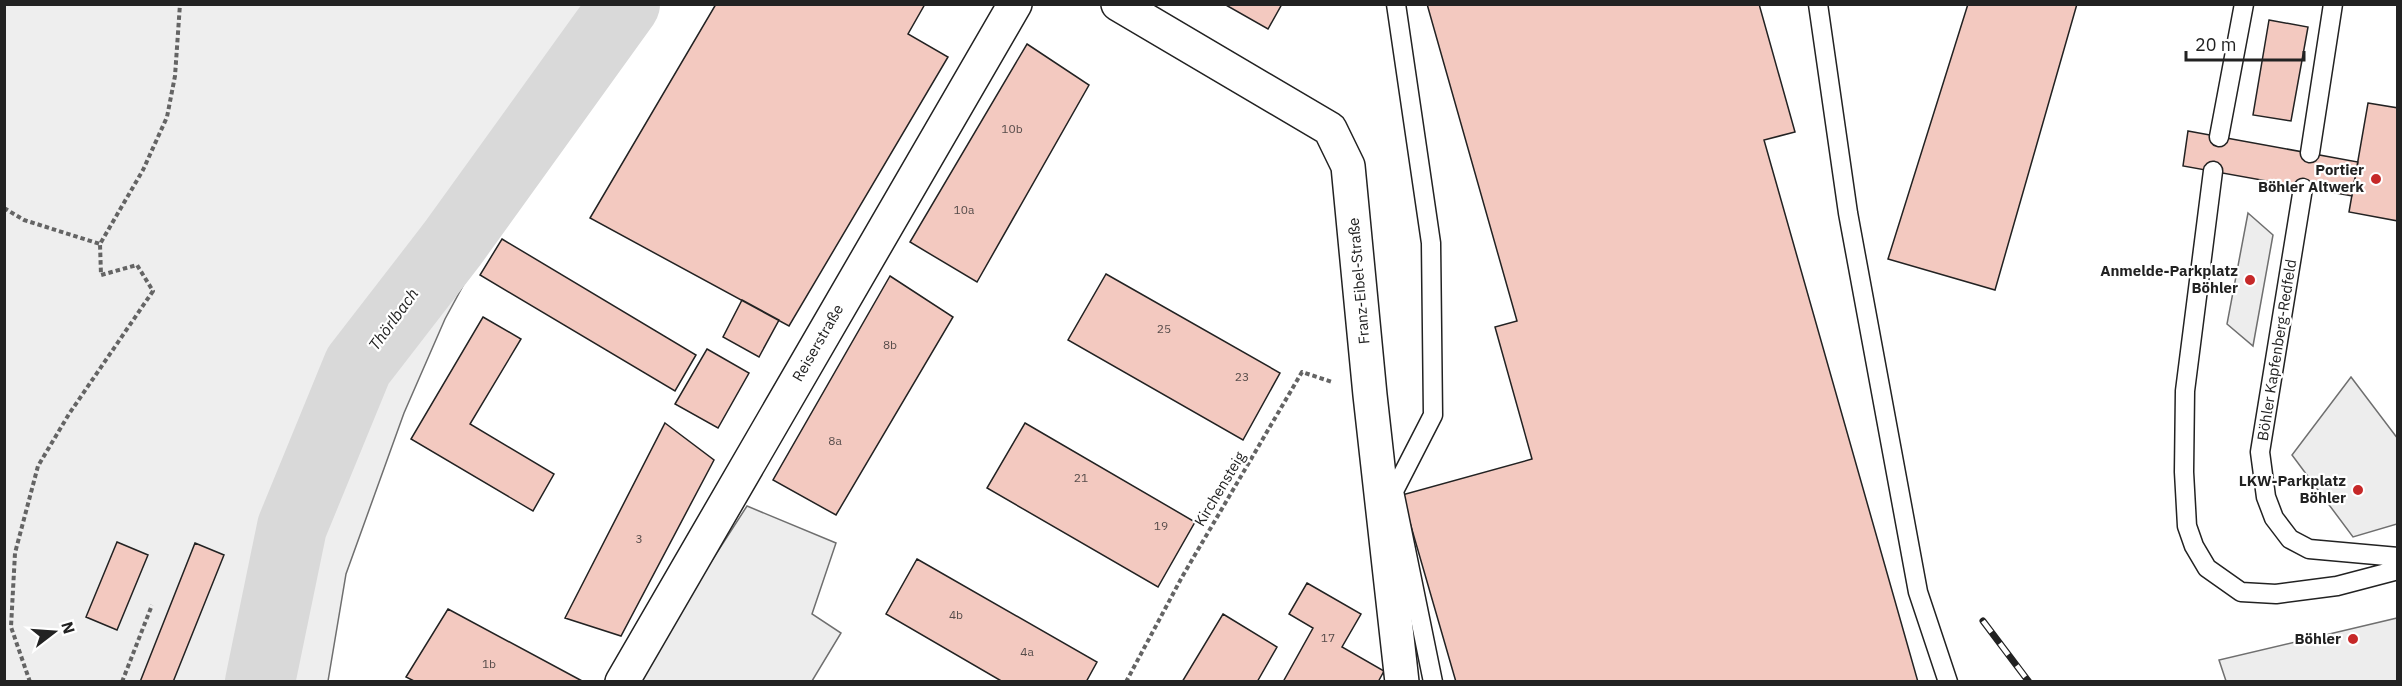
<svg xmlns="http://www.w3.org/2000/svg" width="2402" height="686" font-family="'IBM Plex Sans',sans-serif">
<rect width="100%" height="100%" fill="#fff"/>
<path fill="#eee" stroke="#6f6f6f" stroke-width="1.5" d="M4,5H656L592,105L495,227L445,319L404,413L346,574L328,681H5Z"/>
<path fill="#ededed" stroke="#6f6f6f" stroke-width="1.5" d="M2248,213L2273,235L2253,346L2227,324Z
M2351,377L2398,439L2397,524L2353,537L2292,455Z
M747,506L836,543L812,614L841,633L812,681L640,682L667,630Z
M2397,618V681H2226L2219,660Z"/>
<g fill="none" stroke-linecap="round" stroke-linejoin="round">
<path stroke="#d9d9d9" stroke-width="70" d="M260,682L292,527L358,366L453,243L625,4"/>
</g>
<path fill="#f3c9c0" stroke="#222" stroke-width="1.5" d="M716,4H925L908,34L948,57L789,326L590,218Z
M1224,4H1282L1268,29Z
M1427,4H1759L1795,132L1764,140L1918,682H1456L1402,495L1532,459L1495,327L1517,321Z
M1968,4H2077L1995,290L1888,259Z
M2269,20L2308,27L2291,121L2253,115Z
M1027,44L1089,85L977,282L910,242Z
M2368,103L2398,108V221L2349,212Z
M2188,131L2358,162L2352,196L2183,166Z
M502,239L696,355L675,391L480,275Z
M1106,274L1280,373L1243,440L1068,340Z
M890,276L953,317L836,515L773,480Z
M742,300L779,320L759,357L723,337Z
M483,317L521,339L470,424L554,474L533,511L411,439Z
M707,349L749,373L718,428L675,404Z
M665,423L714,460L621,636L565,618Z
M1025,423L1195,522L1158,587L987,488Z
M117,542L148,555L117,630L86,617Z
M195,543L224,555L173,682H140Z
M917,559L1097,662L1086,682H1003L886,614Z
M1307,583L1361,614L1342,647L1384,671L1378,682H1283L1313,628L1289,614Z
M448,609L584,682H416L406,677Z
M1223,614L1277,647L1257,682H1182Z"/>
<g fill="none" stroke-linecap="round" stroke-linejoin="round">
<g stroke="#222" stroke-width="21">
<path id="lane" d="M1396,4L1431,243L1433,415L1394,491L1433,682
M1818,4L1848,213L1918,592L1948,682
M2219,137L2244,4
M2310,153L2333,4
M2213,171L2185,391L2184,472L2187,526L2194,546L2207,568L2241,592L2276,594L2337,586L2398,570
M2303,188L2260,452L2266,497L2274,518L2290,539L2309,549L2398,557"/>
</g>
<g stroke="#222" stroke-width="36">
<path id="street" d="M1118,4L1330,129L1348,166L1370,395L1402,682
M622,682L1015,4"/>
</g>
<path stroke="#646464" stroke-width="4" stroke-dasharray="4.5 3" stroke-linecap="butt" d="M4,208L24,220L100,244
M30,682L11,627L15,553L38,466L69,414L153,291L137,265L101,275L100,244L143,170L167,117L175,76L180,4
M122,682L152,605
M1126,682L1182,577L1302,372L1332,382"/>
<use href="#lane" stroke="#fff" stroke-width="18"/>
<use href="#street" stroke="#fff" stroke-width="33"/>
<g stroke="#222" stroke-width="7">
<path id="rail" d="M1983,621L2029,682"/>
</g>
<use href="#rail" stroke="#fff" stroke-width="4.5" stroke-dasharray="14" stroke-linecap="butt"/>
</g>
<g fill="#c62828" stroke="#fff" stroke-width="2">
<circle cx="2376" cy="179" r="6"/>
<circle cx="2250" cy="280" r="6"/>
<circle cx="2358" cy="490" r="6"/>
<circle cx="2353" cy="639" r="6"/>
</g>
<g text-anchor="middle" stroke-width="4.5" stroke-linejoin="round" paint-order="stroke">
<g font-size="12" fill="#564c4a">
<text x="1012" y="133">10b</text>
<text x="964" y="214">10a</text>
<text x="1164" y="333">25</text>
<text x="890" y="349">8b</text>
<text x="1242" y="381">23</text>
<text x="835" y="445">8a</text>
<text x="1081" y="482">21</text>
<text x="1161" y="530">19</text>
<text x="639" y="543">3</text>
<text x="956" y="619">4b</text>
<text x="1328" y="642">17</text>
<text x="1027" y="656">4a</text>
<text x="489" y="668">1b</text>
</g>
<g font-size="15" font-weight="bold" fill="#222" stroke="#fff" text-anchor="end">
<text x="2364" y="175">Portier<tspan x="2364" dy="17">Böhler Altwerk</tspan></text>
<text x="2238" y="276">Anmelde-Parkplatz<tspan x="2238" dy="17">Böhler</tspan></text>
<text x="2346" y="486">LKW-Parkplatz<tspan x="2346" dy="17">Böhler</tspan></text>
<text x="2341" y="644">Böhler</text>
</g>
<g font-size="15" fill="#222" stroke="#fff">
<text transform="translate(1359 281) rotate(-95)" y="5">Franz-Eibel-Straße</text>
<text transform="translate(818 343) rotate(-60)" y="5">Reiserstraße</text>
<text transform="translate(2277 350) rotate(-81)" y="5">Böhler Kapfenberg-Redfeld</text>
<text transform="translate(1220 489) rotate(-59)" y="5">Kirchensteig</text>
</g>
<g font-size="16" font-style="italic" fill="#222" stroke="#fff">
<text transform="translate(393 319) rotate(-54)" y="6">Thörlbach</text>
</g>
</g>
<rect width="2402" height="686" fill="none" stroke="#222222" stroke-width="12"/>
<g transform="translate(54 632) rotate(73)" stroke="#ffffff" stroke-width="4.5" paint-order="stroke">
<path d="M0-4.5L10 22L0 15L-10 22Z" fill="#222222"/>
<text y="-9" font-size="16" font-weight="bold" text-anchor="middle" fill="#222222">N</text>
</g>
<path d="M2186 51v9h118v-9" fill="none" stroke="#222222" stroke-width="3"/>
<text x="2195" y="51" font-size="18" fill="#222222" stroke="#ffffff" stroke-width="4.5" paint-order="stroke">20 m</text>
</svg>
